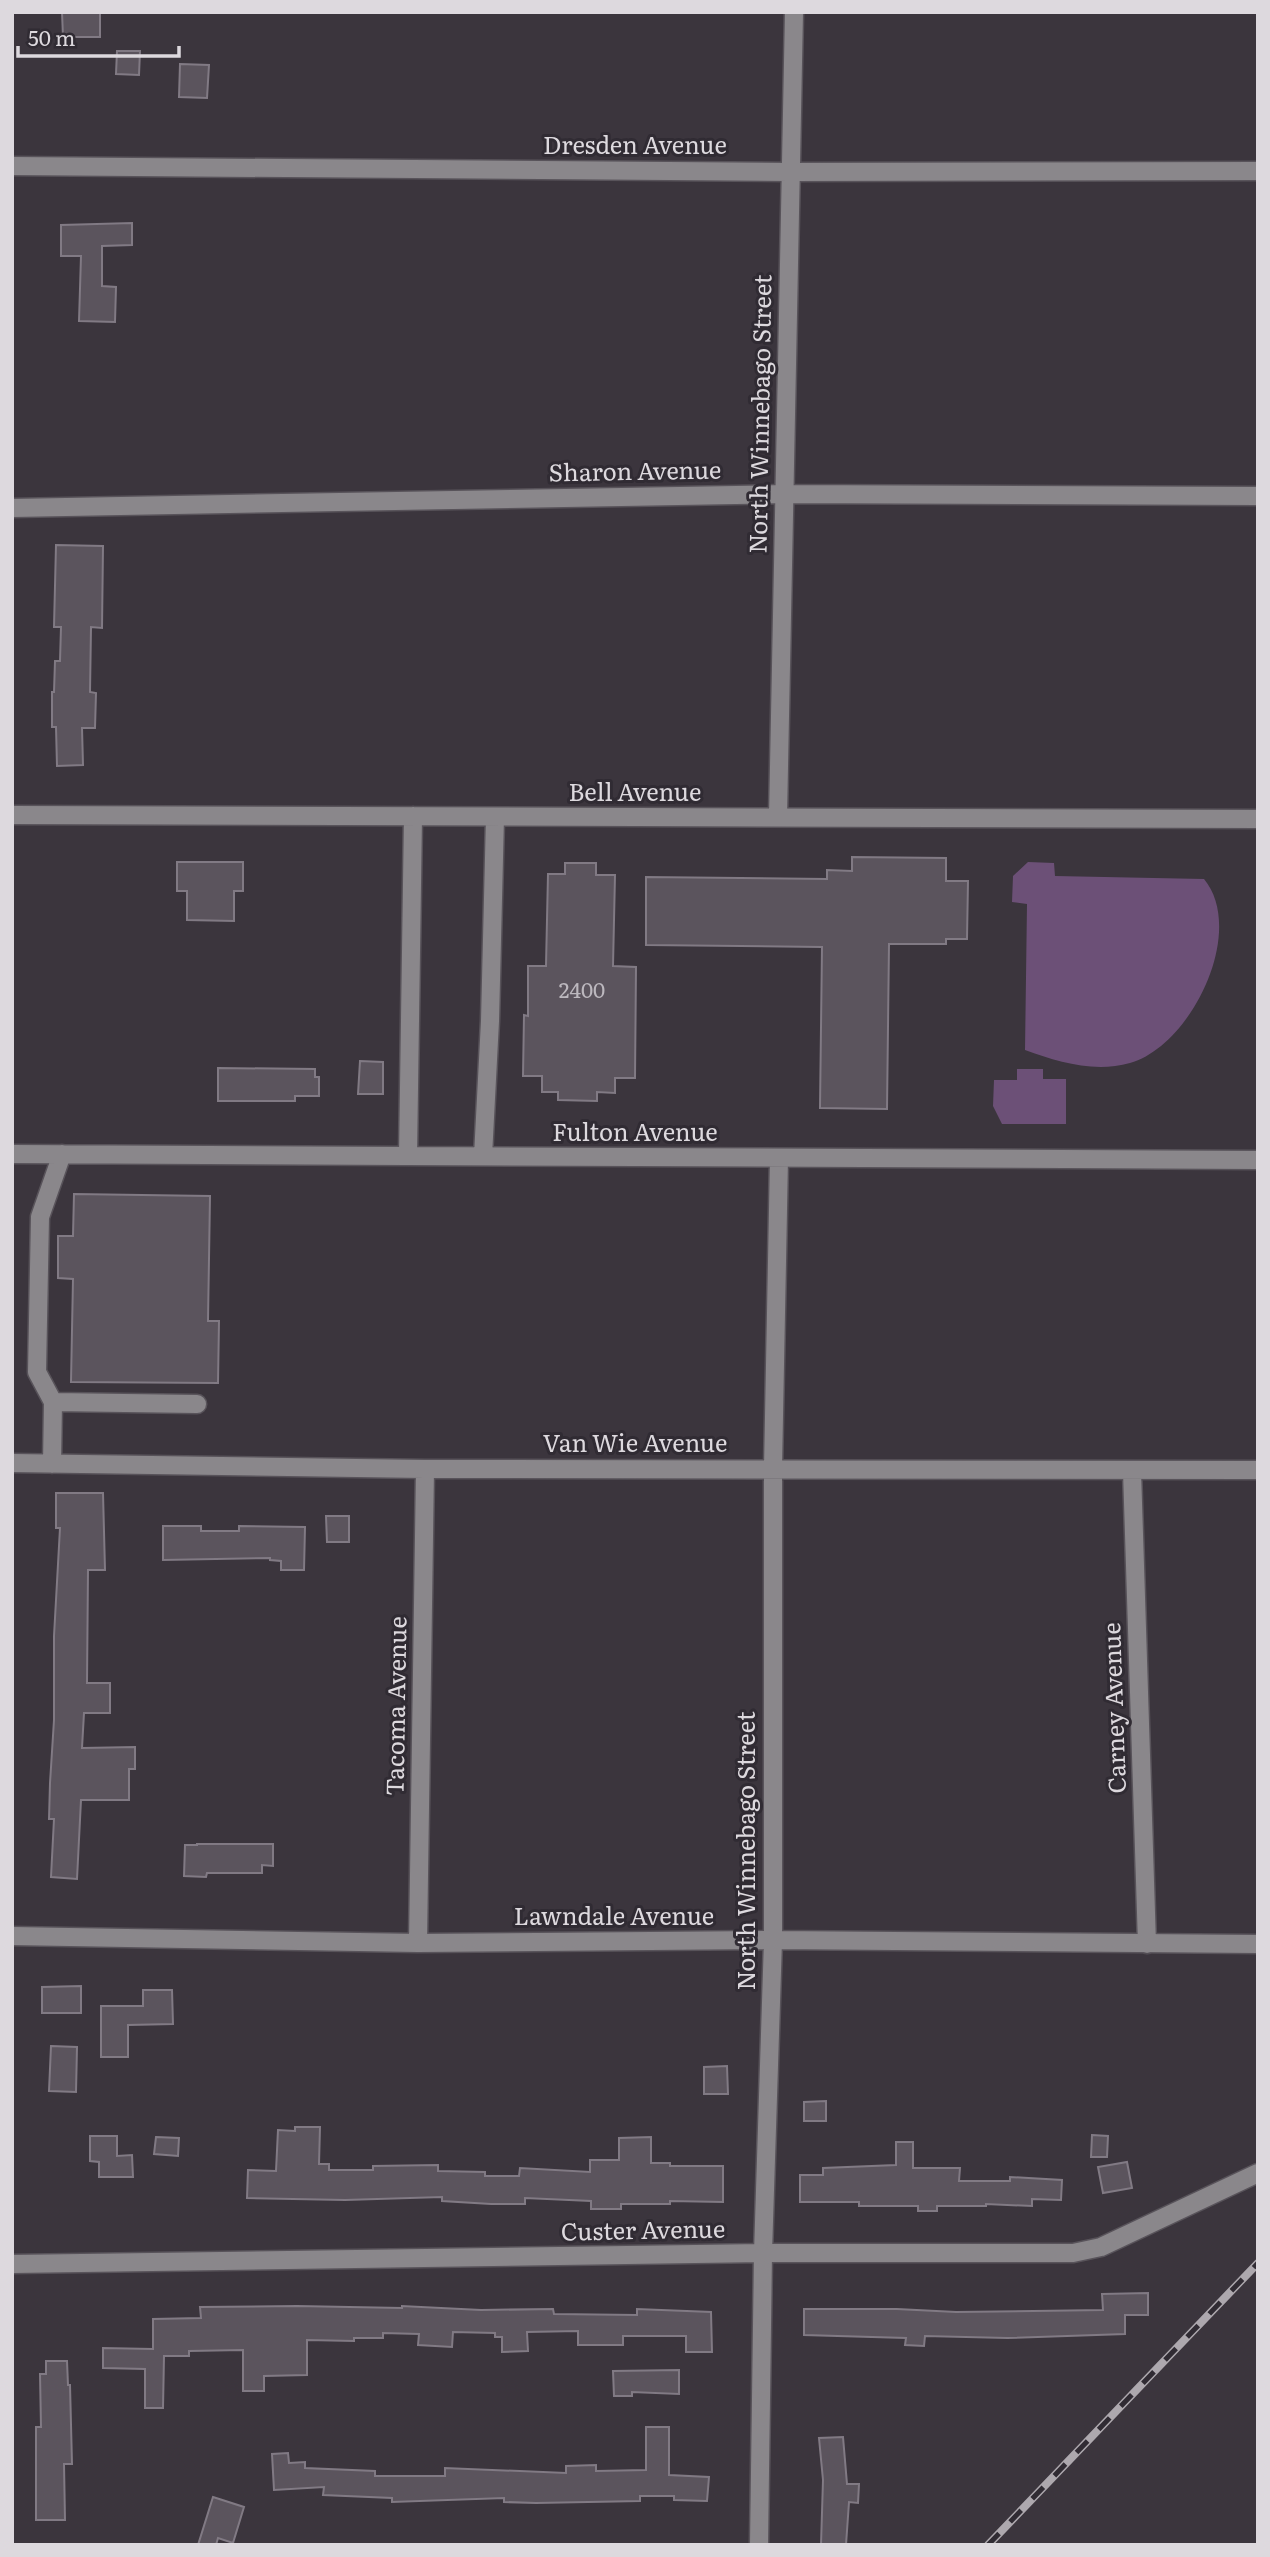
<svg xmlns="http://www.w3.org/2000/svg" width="1270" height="2557" font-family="Literata,serif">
<rect width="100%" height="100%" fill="#3b353d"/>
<path fill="#6c5077" d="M1028,862L1054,863L1055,876L1204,879C1247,931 1191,1046 1130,1063C1094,1073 1058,1062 1025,1050L1027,904L1012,902L1013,876Z
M1017,1069H1043V1079H1066V1124H1002L993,1106L994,1080H1017Z"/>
<path fill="#5b545d" stroke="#817a84" stroke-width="2" d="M62,12H100V37H63Z
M117,51H140L139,75L116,74Z
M180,64L209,65L207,98L179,97Z
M132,223V245L102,246V286L116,287L115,322L79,321L81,256H61V225Z
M56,545L103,546L102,628L91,627L90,692L96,693L95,728H82L83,765L57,766L56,727H52V692H54L55,661H60L61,627H54Z
M852,857L946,858V881H968L967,939H946V944H889L887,1109L820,1108L822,947L646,945V877L827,879V870L852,871Z
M177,862H243V891H234V921L187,920V891H177Z
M565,863H596V875H615L613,966L636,967L635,1078H615V1093L597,1092V1101L558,1100V1092H542V1076H523L524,1015L528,1016V966H546L548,874H565Z
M360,1061L383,1062V1094H358Z
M218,1068L315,1069V1077H319V1096H295V1101H218Z
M74,1194L210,1196L208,1321H219L218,1383L71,1382L73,1279L58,1278V1236H73Z
M56,1493H103L105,1570H88L87,1683H110V1713H84L82,1748L135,1747V1769H129V1800H81L77,1879L51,1877L54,1819H49L50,1783L54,1720V1636L60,1528H56Z
M326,1516H349V1542H327Z
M163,1526H201V1531H239V1526L305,1527L304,1570H281V1561L270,1560V1558L163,1560Z
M197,1844H273V1866L262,1865V1873H207L206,1877L184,1876L185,1845H197Z
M81,1986V2013H42V1987Z
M143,1990H172L173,2024L128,2025V2057H101V2006H143Z
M51,2046L77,2047L76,2092L49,2091Z
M727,2066L728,2094H704V2067Z
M826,2101V2121H804V2102Z
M295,2127H320L319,2164H329V2170H373V2166L438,2165V2171L485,2172V2176H519L520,2168L590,2172V2160H619V2138L651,2137V2163H670V2166H723V2202L670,2201V2204H621V2209H591V2201L525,2198V2204H491L442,2201V2197L345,2200L247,2198L248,2170L276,2171L278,2130L295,2131Z
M1092,2135L1108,2136L1107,2157H1091Z
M90,2136H117V2156L132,2155L133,2177H99V2162L90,2161Z
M156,2137L179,2138L178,2156L154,2154Z
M896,2142H913V2168H960L959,2181H1010V2177L1062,2180L1061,2200L1032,2199V2206L986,2204V2206H937V2211H918V2206H859V2202H800V2175H823V2168L896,2165Z
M1127,2162L1132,2188L1103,2193L1098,2167Z
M1148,2293V2315H1125V2334L1007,2338L925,2336L924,2346L905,2345L906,2338L804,2335V2309H897L956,2312L1103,2310L1102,2294Z
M297,2306L402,2308V2306L481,2310L553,2309L554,2314L637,2315V2309L711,2312L712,2352H686V2336H623V2345H578V2331L527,2332L528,2351L502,2352V2337H495V2333L453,2332L452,2347L418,2345L419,2334L383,2333V2338H354V2341L307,2340V2375L264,2376V2391H243V2350L189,2351V2356H164L163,2408H145V2369L103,2368V2348L153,2349V2319L201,2318L200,2307Z
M46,2361H67L68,2385H70L72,2464H64L65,2520H36V2427H41L40,2374H46Z
M679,2370V2394L632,2392V2396H614L613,2371Z
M646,2427H669V2475L709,2477L707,2501L674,2500V2496H640V2501L536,2503L504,2502V2498L392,2502V2498L323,2495L324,2487L274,2490L272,2454L288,2453L289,2463L305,2462V2468L375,2471V2476H445V2468L566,2473V2466L596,2465V2471L646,2470Z
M843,2437L847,2484H859L858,2503L849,2502L846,2545H821L823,2480L819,2438Z
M213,2497L244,2507L233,2543L218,2538L216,2545H198Z"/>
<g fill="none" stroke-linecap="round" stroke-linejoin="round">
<g stroke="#58535a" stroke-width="21">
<path id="minor" d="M12,166L789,172L1258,171
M12,508L785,494L1258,496
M12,815L1258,819
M778,817L794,12
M12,1154L1258,1160
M408,1156L413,816
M483,1156L490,1021L495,817
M53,1402L197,1404
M12,1463L425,1469L1258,1470
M52,1464L53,1402L37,1372L40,1217L62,1154
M1132,1471L1147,1944
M12,1936L418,1943L773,1940L1258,1944
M418,1943L425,1469
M12,2264L763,2253H1073L1101,2247L1258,2173
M759,2545L763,2253L773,1940V1468L779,1158"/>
</g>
<use href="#minor" stroke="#8a878b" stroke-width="18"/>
<g stroke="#ada8ae" stroke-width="8">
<path id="rail" d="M988,2545L1258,2263"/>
</g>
<use href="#rail" stroke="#302b33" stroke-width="5" stroke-dasharray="16" stroke-linecap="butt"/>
</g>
<g text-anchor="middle" stroke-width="6" stroke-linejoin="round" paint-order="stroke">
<g font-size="21" fill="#bcb8be">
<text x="582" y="998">2400</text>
</g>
<g font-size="24" fill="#ddd9de" stroke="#302b33">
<text x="635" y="154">Dresden Avenue</text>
<text transform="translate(761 414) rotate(-89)" y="8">North Winnebago Street</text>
<text transform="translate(635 472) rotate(-1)" y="8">Sharon Avenue</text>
<text x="635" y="801">Bell Avenue</text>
<text x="635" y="1141">Fulton Avenue</text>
<text x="635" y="1452">Van Wie Avenue</text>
<text transform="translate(397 1706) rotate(-89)" y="8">Tacoma Avenue</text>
<text transform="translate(1115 1708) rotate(-92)" y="8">Carney Avenue</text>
<text transform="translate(747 1851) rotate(-90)" y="8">North Winnebago Street</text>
<text x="614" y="1925">Lawndale Avenue</text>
<text transform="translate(643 2231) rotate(-1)" y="8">Custer Avenue</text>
</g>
</g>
<rect width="1270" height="2557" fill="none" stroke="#ddd9de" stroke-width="28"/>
<path d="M18 46v10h161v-10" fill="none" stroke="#ddd9de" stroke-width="3.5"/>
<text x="28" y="46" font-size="21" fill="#ddd9de" stroke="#302b33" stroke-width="5" paint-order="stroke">50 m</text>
</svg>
